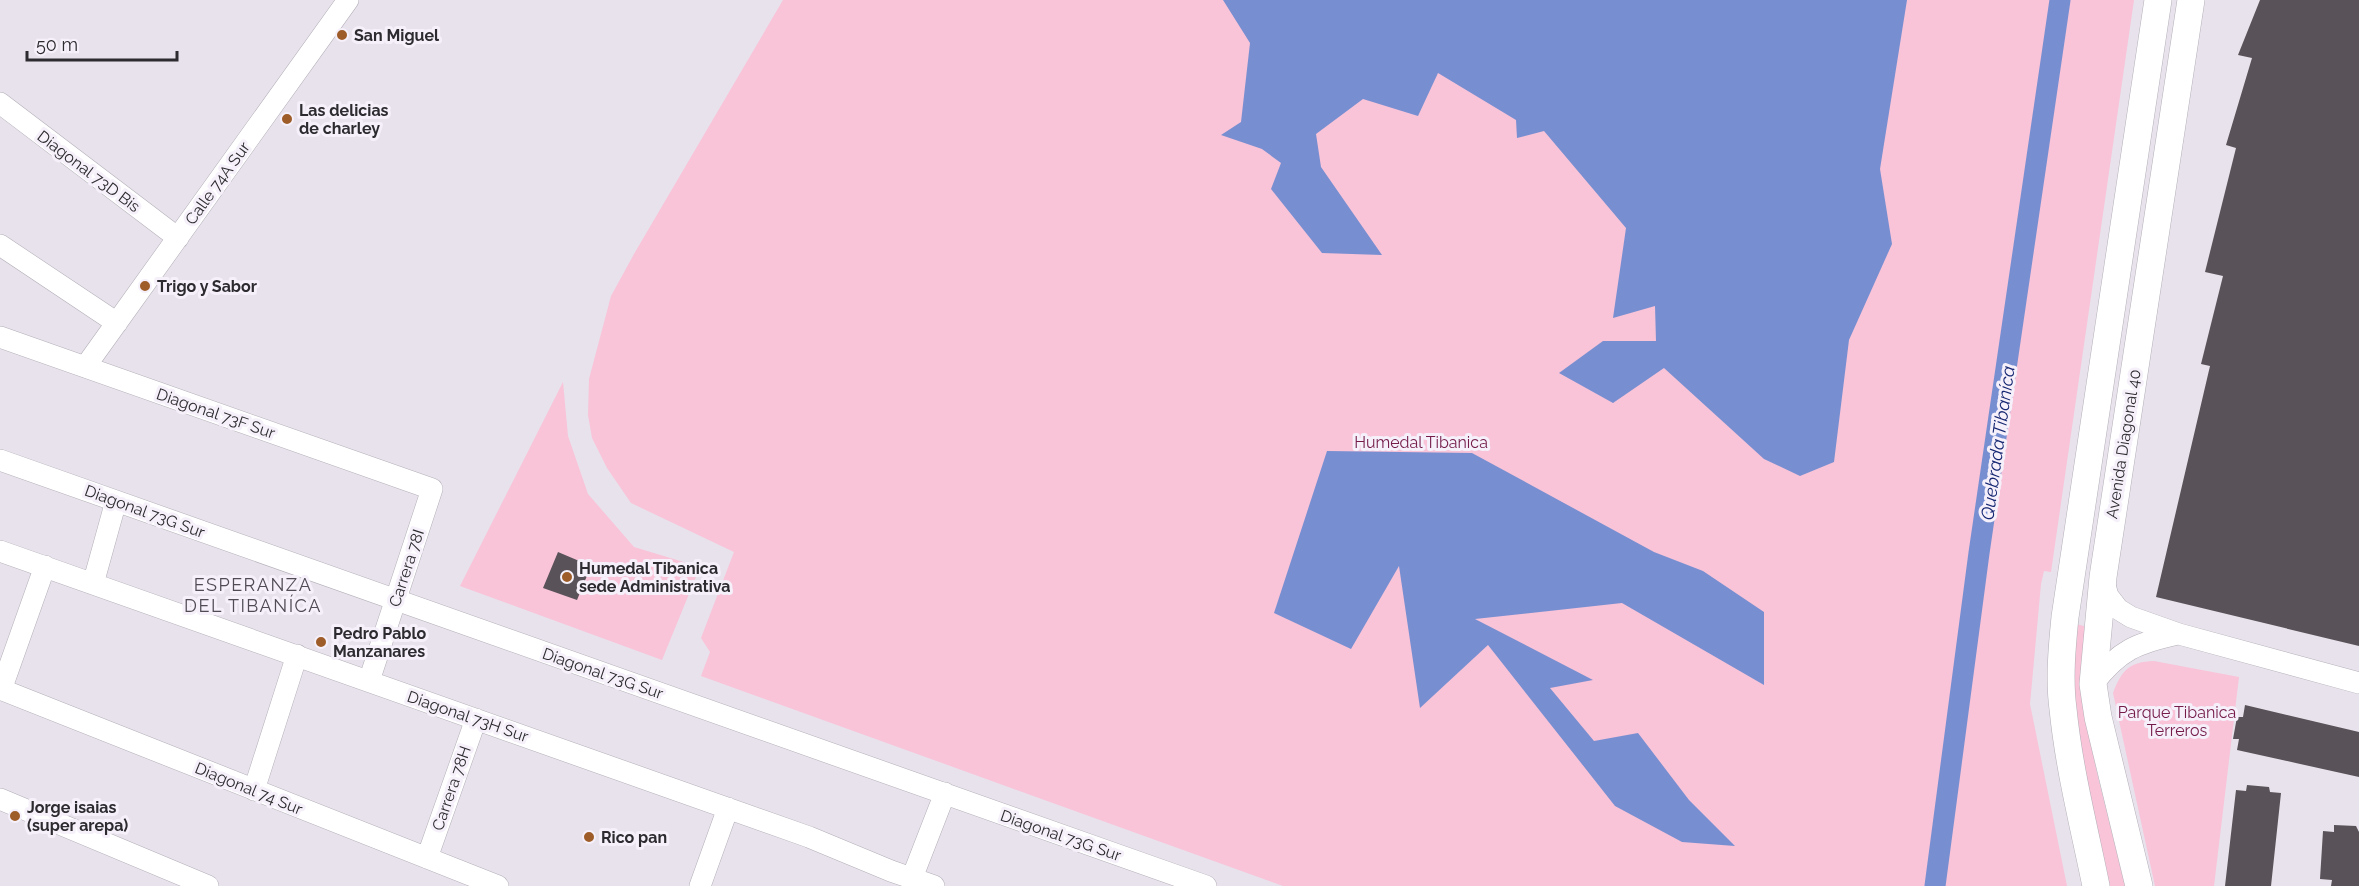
<svg xmlns="http://www.w3.org/2000/svg" width="2359" height="886" font-family="Raleway,sans-serif">
<rect width="100%" height="100%" fill="#e8e2ec"/>
<path fill="#f9c3d8" d="M783,0H2134L2051,572L2044,571L2041,584L2030,704L2067,886H1283L701,676L710,652L701,638L734,552L631,503L607,468L592,438L588,415L589,379L611,296L634,254Z
M563,382L568,436L588,494L634,547L700,567L662,660L460,586Z
M2073,623L2087,627L2086,709L2096,769L2125,886H2110L2080,759L2070,678Z
M2154,661L2239,677L2214,886H2155L2113,693C2122,670 2129,662 2154,661Z"/>
<path fill="#778fd1" d="M1223,0H1907L1880,169L1892,244L1849,340L1834,462L1800,476L1764,459L1664,368L1613,403L1559,373L1603,341H1656L1655,306L1613,318L1626,228L1544,131L1517,138L1516,120L1438,73L1418,116L1363,99L1316,134L1321,167L1382,255L1322,253L1271,189L1281,163L1262,149L1221,135L1241,122L1250,43Z
M1327,451L1472,453L1654,552L1703,571L1764,612V685L1622,603L1475,619L1593,680L1550,688L1594,741L1638,733L1689,800L1735,846L1682,842L1615,806L1488,645L1420,708L1399,566L1351,649L1274,613Z"/>
<g fill="none" stroke-linecap="round" stroke-linejoin="round">
<path stroke="#778fd1" stroke-width="21" d="M1935,886L1979,553L2060,0"/>
</g>
<path fill="#595258" d="M2260,0H2359V646L2156,597L2210,366L2201,364L2223,276L2205,272L2236,148L2226,145L2252,58L2238,55Z
M558,552L591,566L577,600L543,588Z
M2245,705L2359,732V777L2237,750L2239,739H2233L2237,717H2243Z
M2247,785L2269,787L2270,792L2281,793L2271,886H2225L2236,790L2246,791Z
M2334,825L2356,826L2359,832V886H2331L2332,880L2320,879L2323,831L2334,832Z"/>
<g fill="none" stroke-linecap="round" stroke-linejoin="round">
<g stroke="#b4afb8" stroke-width="22">
<path id="minor" d="M0,103L178,238
M0,245L117,323
M0,337L432,489L369,681
M85,367L348,0
M0,460L1206,886
M0,551L809,837L891,871L934,886
M2103,578L2108,596L2118,609L2131,617L2179,634L2359,683
M93,584L116,501
M2093,684C2119,650 2137,643 2178,634
M0,689L498,886
M1,690L45,566
M254,790L297,655
M0,799L208,886
M427,858L476,719
M912,878L945,793
M700,886L728,808"/>
</g>
<g stroke="#b4afb8" stroke-width="28">
<path id="major" d="M2096,886C2084,827 2069,769 2063,709C2059,679 2062,647 2065,617L2158,0
M2139,886L2098,717L2093,684L2103,577L2191,0"/>
</g>
<use href="#minor" stroke="#fff" stroke-width="21"/>
<use href="#major" stroke="#fff" stroke-width="27"/>
</g>
<g fill="#9e5d28" stroke="#f5f0fa" stroke-width="2">
<circle cx="342" cy="35" r="6"/>
<circle cx="287" cy="119" r="6"/>
<circle cx="145" cy="286" r="6"/>
<circle cx="567" cy="577" r="6"/>
<circle cx="321" cy="642" r="6"/>
<circle cx="15" cy="816" r="6"/>
<circle cx="589" cy="837" r="6"/>
</g>
<g text-anchor="middle" stroke-width="6" stroke-linejoin="round" paint-order="stroke">
<g font-size="16" font-weight="bold" fill="#2d2b2f" stroke="#f5f0fa" text-anchor="start">
<text x="354" y="41">San Miguel</text>
<text x="299" y="116">Las delicias<tspan x="299" dy="18">de charley</tspan></text>
<text x="157" y="292">Trigo y Sabor</text>
<text x="579" y="574">Humedal Tibanica<tspan x="579" dy="18">sede Administrativa</tspan></text>
<text x="333" y="639">Pedro Pablo<tspan x="333" dy="18">Manzanares</tspan></text>
<text x="27" y="813">Jorge isaias<tspan x="27" dy="18">(super arepa)</tspan></text>
<text x="601" y="843">Rico pan</text>
</g>
<g font-size="16" fill="#2d2b2f" stroke="#f5f0fa">
<text transform="translate(89 171) rotate(37)" y="6">Diagonal 73D Bis</text>
<text transform="translate(217 183) rotate(-54)" y="6">Calle 74A Sur</text>
<text transform="translate(216 413) rotate(19)" y="6">Diagonal 73F Sur</text>
<text transform="translate(2123 444) rotate(-81)" y="6">Avenida Diagonal 40</text>
<text transform="translate(145 511) rotate(20)" y="6">Diagonal 73G Sur</text>
<text transform="translate(406 568) rotate(-72)" y="6">Carrera 78I</text>
<text transform="translate(603 673) rotate(19)" y="6">Diagonal 73G Sur</text>
<text transform="translate(468 716) rotate(19)" y="6">Diagonal 73H Sur</text>
<text transform="translate(249 788) rotate(22)" y="6">Diagonal 74 Sur</text>
<text transform="translate(451 788) rotate(-71)" y="6">Carrera 78H</text>
<text transform="translate(1061 835) rotate(19)" y="6">Diagonal 73G Sur</text>
</g>
<g font-size="16" fill="#751b4a" stroke="#f5f0fa">
<text x="1421" y="448">Humedal Tibanica</text>
<text x="2177" y="718">Parque Tibanica<tspan x="2177" dy="18">Terreros</tspan></text>
</g>
<g font-size="18" font-style="italic" fill="#152672" stroke="#f5f0fa">
<text transform="translate(1998 443) rotate(-82)" y="6">Quebrada Tibaníca</text>
</g>
<g font-size="18" letter-spacing="1.5" fill="#504b54" stroke="#f5f0fa">
<text x="253" y="591">ESPERANZA<tspan x="253" dy="21">DEL TIBANÍCA</tspan></text>
</g>
</g>
<path d="M27 51v9h150v-9" fill="none" stroke="#2d2b2f" stroke-width="3"/>
<text x="36" y="51" font-size="18" fill="#2d2b2f" stroke="#f5f0fa" stroke-width="4.5" paint-order="stroke">50 m</text>
</svg>
